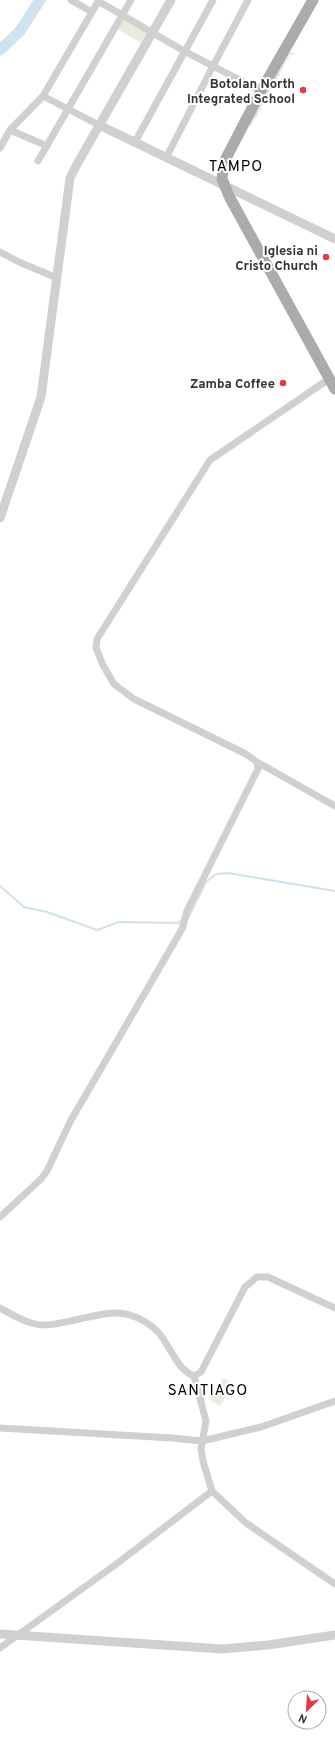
<svg xmlns="http://www.w3.org/2000/svg" width="335" height="1738" font-family="Overpass,sans-serif">
<defs>
<pattern id="grass-tufts" width="24" height="20" patternUnits="userSpaceOnUse"><rect width="24" height="20" fill="#e6ecdf"/><path d="M3 7l-1-3M5 7V3M7 7l1-3M15 17l-1-3M17 17v-4M19 17l1-3" fill="none" stroke="#c6cbc0"/></pattern>
</defs>
<rect width="100%" height="100%" fill="#fff"/>
<path fill="url(#grass-tufts)" d="M291,52L296,54L290,55L251,126L248,125L289,53Z"/>
<path fill="#e6ecdf" d="M123,18L147,32L141,43L117,29Z
M223,1378L233,1384L220,1406L210,1400Z"/>
<g fill="none" stroke-linecap="round" stroke-linejoin="round">
<path stroke="#cfe2ee" stroke-width="2" d="M0,886L24,907L47,912L97,930L119,922L178,923L182,921
M188,918L206,882L216,874L228,873L335,891"/>
<path stroke="#cfe2ee" stroke-width="11" d="M0,50L20,31L40,0"/>
<path stroke="#d0d0d0" stroke-width="7" d="M71,0L92,12
M98,1L184,51L261,91
M43,96L99,125
M10,130L47,146
M135,142L213,0
M0,148L10,130L43,96L99,0
M166,158L213,66L248,0
M38,161L131,0
M0,252L19,262L57,278
M257,762L335,806
M0,1217L41,1179L47,1171L70,1122L182,929L187,911L258,769L257,762L246,754L134,699L114,684L103,665L96,648L97,639L210,460L329,379
M0,1308C13,1315 27,1324 42,1325C68,1326 105,1307 130,1315C140,1318 150,1324 158,1332C170,1345 176,1369 194,1376L201,1372L245,1287L257,1277H268L335,1308
M194,1376L206,1421L201,1449L203,1461L212,1491L246,1523L335,1584
M0,1428L172,1438L202,1441L261,1427L335,1401
M0,1648L115,1565L212,1491"/>
<path stroke="#d0d0d0" stroke-width="9" d="M99,125L335,239
M0,518L41,397L70,178L76,166L171,0
M0,1634L222,1649L268,1645L335,1635"/>
<path stroke="#ababab" stroke-width="11" d="M313,0L261,91L224,162L222,179L230,198L335,389"/>
</g>
<g fill="#e63946" stroke="#fff" stroke-width="1.5">
<circle cx="303" cy="90" r="4"/>
<circle cx="326" cy="257" r="4"/>
<circle cx="283" cy="383" r="4"/>
</g>
<g text-anchor="middle" stroke-width="4" stroke-linejoin="round" paint-order="stroke">
<g font-size="13" font-weight="bold" fill="#333" stroke="#fff" text-anchor="end">
<text x="295" y="88">Botolan North<tspan x="295" dy="15">Integrated School</tspan></text>
<text x="318" y="255">Iglesia ni<tspan x="318" dy="15">Cristo Church</tspan></text>
<text x="275" y="388">Zamba Coffee</text>
</g>
<g font-size="15" letter-spacing="1" fill="#000" stroke="#fff">
<text x="236" y="171">TAMPO</text>
<text x="208" y="1395">SANTIAGO</text>
</g>
</g>
<g transform="translate(307 1710) rotate(205)"><circle r="19" fill="#ffffff" stroke="#adadad"/>
<path d="M0-3L7 15L0 10L-7 15Z" fill="#e63946"/>
<text y="-6" font-size="11" font-weight="bold" text-anchor="middle" fill="#333333">N</text>
</g>
</svg>
